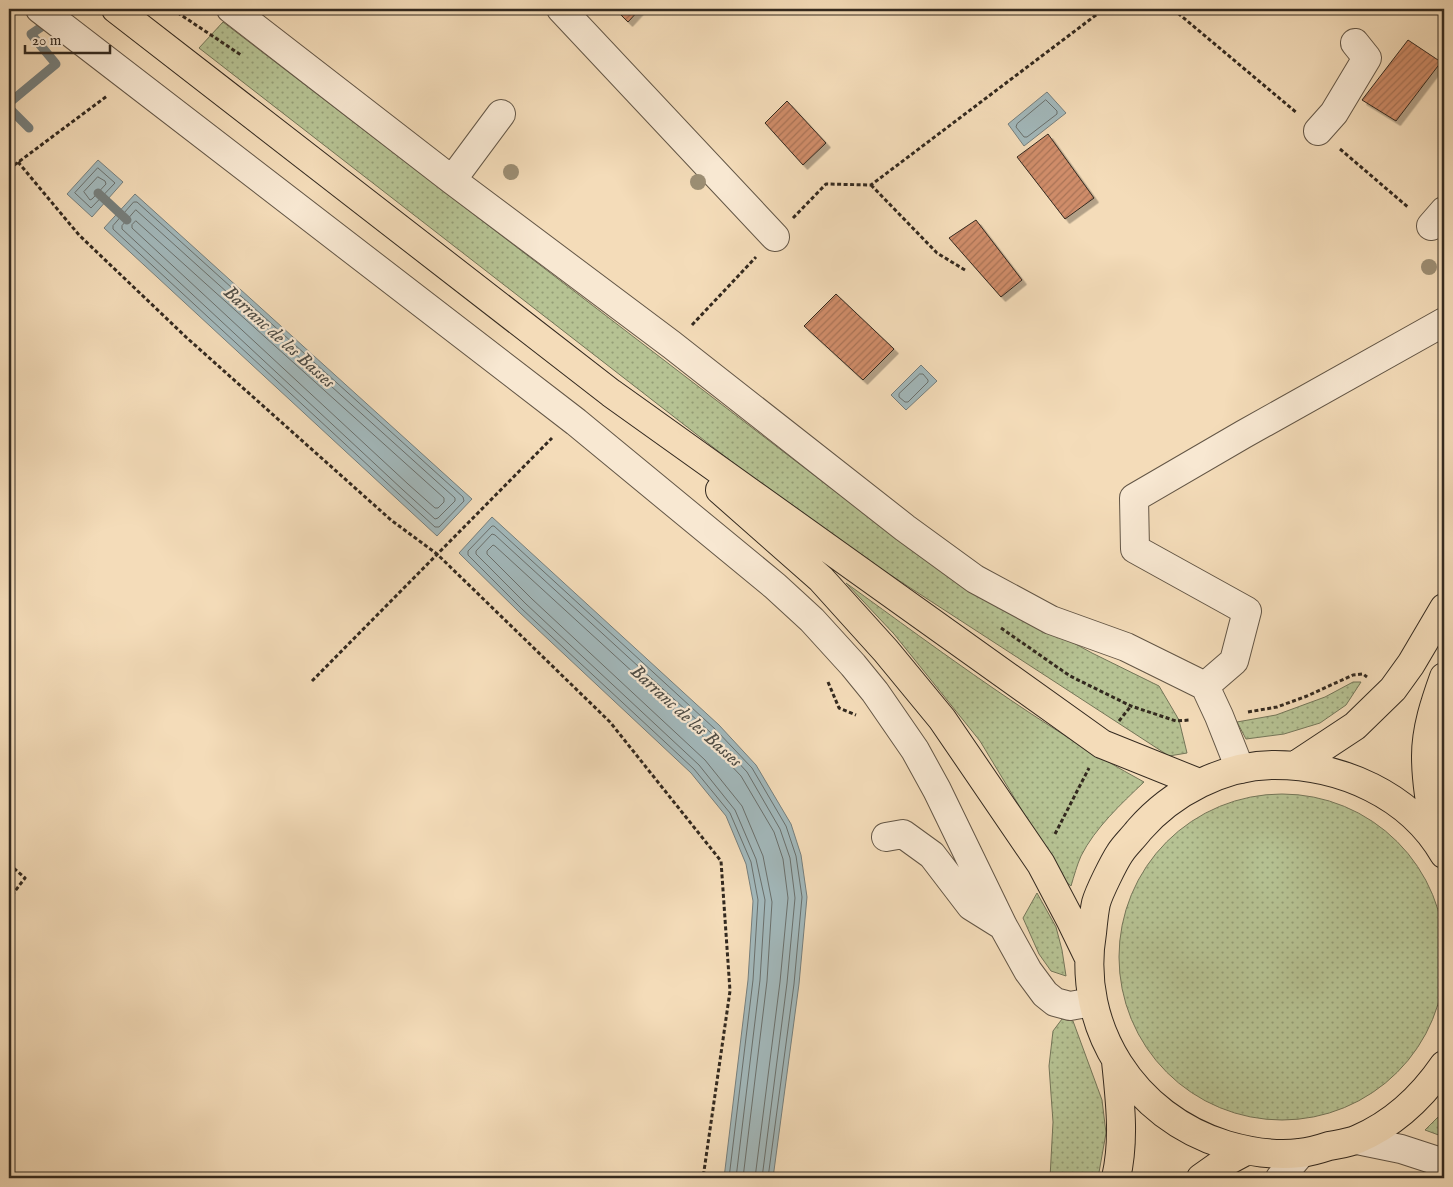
<svg xmlns="http://www.w3.org/2000/svg" width="1453" height="1187" font-family="'IM FELL English',serif">
<defs>
<pattern id="grass-dots" width="8" height="8" patternUnits="userSpaceOnUse" patternTransform="scale(1.25)"><rect width="8" height="8" fill="#b6c293"/><path d="M2 2h.1M6 6h.1" fill="none" stroke="#959e77" stroke-width="1.8" stroke-linecap="round"/></pattern>
<pattern id="building-hatch" width="6" height="6" patternUnits="userSpaceOnUse" patternTransform="scale(1.25)"><rect width="6" height="6" fill="#d08d6a"/><path d="M-1 1l2-2M0 6l6-6M5 7l2-2" fill="none" stroke="#a97357"/></pattern>
<filter id="shadow"><feDropShadow dx="4.5" dy="4.5" stdDeviation="0" flood-color="#0004"/></filter>
</defs>
<rect width="100%" height="100%" fill="#f4dcb9"/>
<filter id="stains"><feTurbulence type="fractalNoise" baseFrequency=".004" numOctaves="4"/><feColorMatrix values="0 0 0 0 .2 0 0 0 0 .09 0 0 0 0 .02 0 0 0 .5 -.17"/></filter>
<radialGradient id="worn" r=".72"><stop offset=".6" stop-color="#630" stop-opacity="0"/><stop offset="1" stop-color="#630" stop-opacity=".3"/></radialGradient>
<path fill="url(#grass-dots)" stroke="#747659" d="M223,22L832,489L947,574L1092,653L1159,686L1179,720L1187,753L1169,756L812,524L199,48Z
M846,583C943,653 1039,725 1144,782C1121,804 1095,828 1081,856C1077,865 1074,876 1071,886L1064,880L980,741L894,634Z
M1353,682H1361L1346,705L1320,723L1284,734L1246,739L1237,722L1276,715L1325,697Z
M1119 957a163 163 0 1 1 326 0a163 163 0 1 1-326 0Z
M1037,893L1056,927L1062,950L1066,976L1051,971L1039,954L1023,918Z
M1062,1019L1073,1021L1102,1100L1106,1133L1098,1178H1050L1053,1122L1049,1066L1053,1031Z
M1444,1111V1137L1425,1130Z"/>
<path fill="#a2b8bb" stroke="#767f7d" d="M1047,92L1066,113L1024,146L1008,124Z
M98,160L123,182L92,217L67,194Z
M135,194L472,499L437,536L104,228Z
M921,365L937,381L906,410L891,395Z
M492,517L719,725L756,765L791,824L801,855L807,897L799,984L773,1178H724L748,980L753,901L746,864L726,816L691,773L519,612L459,553Z"/>
<g fill="none" stroke-linecap="round" stroke-linejoin="round">
<path stroke="#6a706d" stroke-width="1" d="M1046,100L1057,111V114L1027,137H1024L1016,127L1017,124Z
M98,168L115,183L91,208L75,193Z
M98,177L105,181L106,184L92,199L90,200L84,192Z
M134,202H137L463,497L464,501L439,527H435L399,494L113,229V226Z
M136,210L455,498V501L438,518L435,519L403,490L122,229V226Z
M136,221L444,498V502L438,508H435L408,484L132,228V225Z
M920,374H923L928,380V382L908,402H905L899,397V394Z
M729,1178L753,980L758,900L751,862L730,813L694,769L522,609L468,555V551L492,526H494L715,729L752,768L786,826L796,856L802,897L794,984L768,1178
M736,1178L760,980L765,900L756,859L735,810L699,765L526,604L476,554V551L492,534L495,535L711,733L747,772L780,829L790,858L795,898L787,983L762,1178
M743,1178L767,981L772,902L763,856L742,806L705,760L532,599L487,554V551L493,545L495,546L706,739L741,776L774,832L783,859L788,898L780,982L755,1178"/>
<path stroke="#767f7d" stroke-width="9" d="M9,103L56,64L31,34L68,9
M9,108L29,128
M98,193L127,220"/>
</g>
<path fill="url(#building-hatch)" stroke="#33291f" filter="url(#shadow)" d="M615,9H640L628,22Z
M1408,40L1441,62L1396,121L1362,100Z
M787,101L826,143L803,165L765,123Z
M1048,134L1094,198L1065,219L1017,157Z
M976,220L1022,280L1001,297L949,238Z
M836,294L894,349L863,380L804,326Z"/>
<g fill="none" stroke-linecap="round" stroke-linejoin="round">
<g stroke="#635646" stroke-width="30">
<path id="minor" d="M40,9L576,422L775,586L812,620L853,665L875,692L915,750L937,790L1003,926L1028,971L1045,994L1055,1002L1070,1006L1092,1002
M231,9L452,180L672,345L905,528L975,579L1051,620L1126,647L1205,686L1219,716L1240,769
M561,9L775,237
M1318,131L1334,113L1367,58L1355,43
M452,180L501,114
M1431,226L1444,211
M1205,686L1234,661L1247,611L1135,549L1134,498L1244,434L1444,322
M886,837L903,834L932,855L971,906L1003,926
M1357,1140L1401,1149L1444,1163
M1280,1178L1301,1153"/>
</g>
<g stroke="#33291f" stroke-width="30">
<path id="major" d="M116,9L611,393L1102,744L1199,783
M720,490L821,579L886,651L942,719L1041,864L1070,919L1088,956
M1296,765L1355,726L1393,689L1411,664L1444,608
M1437,842C1432,814 1426,785 1426,756C1426,729 1435,702 1444,677
M1444,854C1410,795 1341,765 1275,765C1224,765 1172,792 1139,830C1133,838 1125,845 1120,853C1114,862 1099,892 1096,903C1094,912 1093,923 1092,933C1076,1027 1134,1117 1226,1145C1250,1152 1275,1156 1300,1153C1310,1152 1320,1149 1329,1146C1339,1144 1349,1143 1358,1139C1395,1123 1422,1097 1444,1065
M1116,1061C1120,1101 1125,1139 1116,1178
M1201,1178L1218,1166L1246,1151"/>
</g>
<path stroke="#33291f" stroke-width="3" stroke-dasharray="4 2.5" stroke-linecap="butt" d="M172,9L241,55
M1173,9L1297,113
M1340,149L1409,208
M18,162L79,235L187,338L391,520L437,554L610,722L721,861L730,991L703,1178
M9,169L107,96
M871,185L937,253L965,270
M793,218L826,184L871,185L1104,9
M692,325L756,257
M1001,628L1070,676L1131,706L1176,721L1190,720
M312,681L552,438
M828,682L839,708L856,715
M1248,712L1277,707L1307,696L1353,675L1363,674L1367,677
M1119,721L1131,706
M1055,834L1089,768
M9,864L25,878L9,899"/>
<use href="#minor" stroke="#f8e8d2" stroke-width="28"/>
<use href="#major" stroke="#f4dcb9" stroke-width="28"/>
</g>
<g fill="#9c8e74">
<circle cx="511" cy="172" r="8"/>
<circle cx="698" cy="182" r="8"/>
<circle cx="1429" cy="267" r="8"/>
</g>
<g text-anchor="middle" stroke-width="4.5" stroke-linejoin="round" paint-order="stroke">
<g font-size="19" font-style="italic" fill="#4f4d46" stroke="#f8e8d2">
<text transform="translate(280 336) rotate(42)" y="7">Barranc de les Basses</text>
<text transform="translate(687 715) rotate(42)" y="7">Barranc de les Basses</text>
</g>
</g>
<rect width="1453" height="1187" fill="none" stroke="#f4dcb9" stroke-width="30"/>
<rect x="10" y="10" width="1433" height="1167" fill="none" stroke="#33291f" stroke-width="2.5"/>
<rect x="15" y="15" width="1423" height="1157" fill="none" stroke="#33291f"/>
<path d="M25 45v8h85v-8" fill="none" stroke="#33291f" stroke-width="2.5"/>
<text x="32" y="45" font-size="15" fill="#33291f" stroke="#f8e8d2" stroke-width="4" paint-order="stroke">20 m</text>
<rect width="100%" height="100%" filter="url(#stains)"/>
<rect width="100%" height="100%" fill="url(#worn)"/>
</svg>
